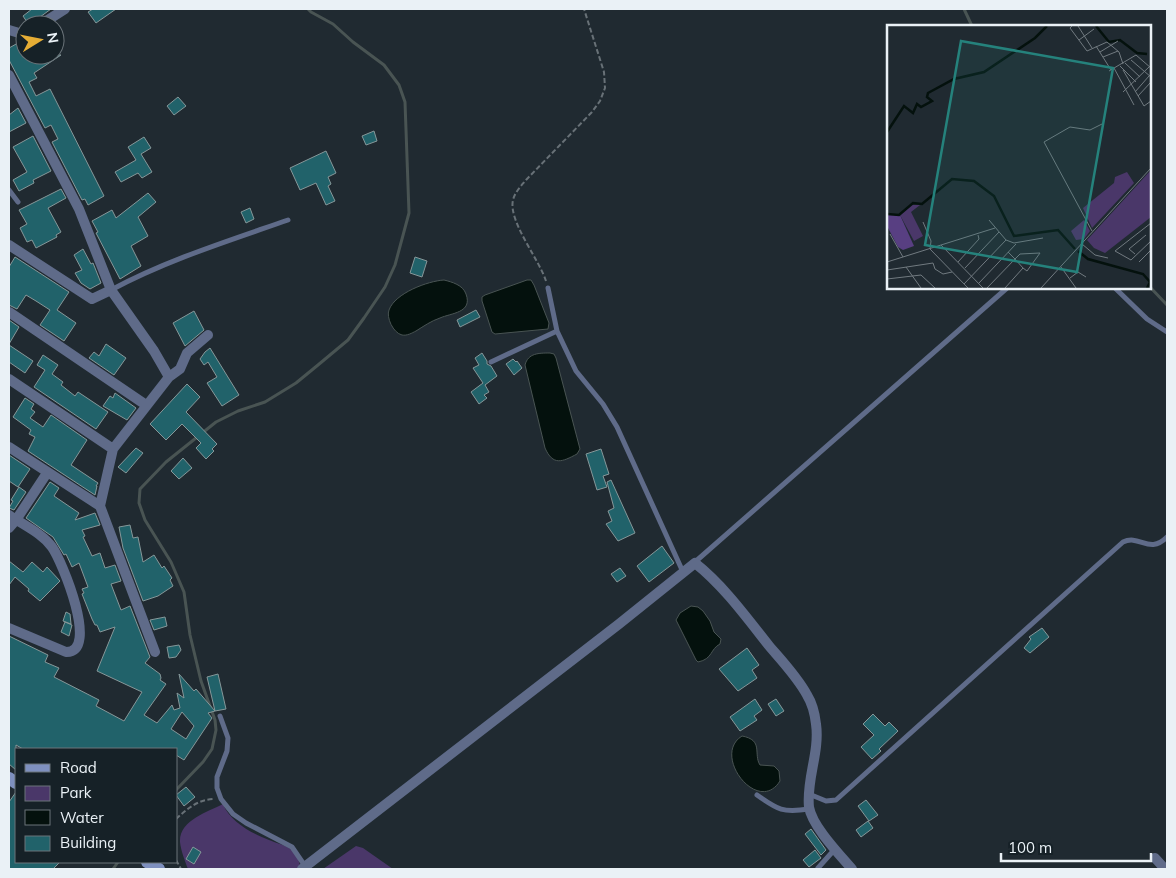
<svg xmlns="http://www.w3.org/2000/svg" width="1176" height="878" font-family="Mulish,sans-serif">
<rect width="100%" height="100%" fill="#202a31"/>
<path fill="#4a3769" d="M223,804C230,822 253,834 269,840C276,843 286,845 292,850C296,853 300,862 300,867L297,869H188C185,861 181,851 180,842C179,820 208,812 223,804Z
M356,846L363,848L393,869H323Z"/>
<path fill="#04110d" stroke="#495453" d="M444,280C452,282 463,285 466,294C473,313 451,313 440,318C431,321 424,326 416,331C412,333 407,336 402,335C393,333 386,317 389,310C395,293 428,281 444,280Z
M527,280H531L534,285L549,323L548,329L495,334L492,332L482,301V297L485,295Z
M550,353L554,354L556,358L580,449L577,454C562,462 553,466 545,448L525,365C528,353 539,353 550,353Z
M691,606L698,607L703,611L710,621L714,632L721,639L720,644C710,649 713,659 698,662L696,660L676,620L680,613Z
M742,736C764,740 753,754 760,765L774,766L779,771L780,781C758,816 711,755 742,736Z"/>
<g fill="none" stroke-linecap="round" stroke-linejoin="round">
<path stroke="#495453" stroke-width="3" d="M964,9L972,26
M1150,287L1167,305
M176,790L203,762L212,749L216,730L215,720L201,681L190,635L184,592L171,562L145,520L139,503L140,489L166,462L216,422L238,411L265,402L296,383L318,365L348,340L364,318L385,287L395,265L409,213L405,102L399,85L384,65L353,42L333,24L311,12L308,9
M113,869L118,862"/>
</g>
<path fill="#21626a" stroke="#869799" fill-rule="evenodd" d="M32,9H51L29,25L23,16Z
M93,9H116L96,23L88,12Z
M25,42V55H33L35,60L42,55H61L34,73L37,78L29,82L36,96L50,89L104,196L88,205L85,199L82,200L52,142L58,139L51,125L45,128L9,60V48L18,43L19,45Z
M178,97L186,106L174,115L167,106Z
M18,108L26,123L9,132V115Z
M374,131L377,141L366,145L362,136Z
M33,136L51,171L33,180L34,183L19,191L13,180L27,172L13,147Z
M144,137L151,148L141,154L152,172L142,178L138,173L121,182L115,172L136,160L128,147Z
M326,151L336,173L328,177L331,184L328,186L335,201L326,205L316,183L300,190L290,168Z
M61,189L66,198L48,208L61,232L56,235L57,237L36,248L32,240L27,242L20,228L27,224L19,210Z
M148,193L156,202L138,217L148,236L131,246L141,266L120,279L96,233L98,232L92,221L112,210L116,218Z
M250,208L254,219L246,223L241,212Z
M83,249L91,264L93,263L101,283L90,289L81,283L75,273L82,270L74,255Z
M15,257L69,292L57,310L76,323L64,341L40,325L50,310L36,301L26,295L17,309L9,305V267Z
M415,257L427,261L422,277L410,273Z
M476,310L480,317L460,327L457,320Z
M194,311L204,330L185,346L173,323Z
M9,320L19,327L9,344Z
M106,344L126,358L114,375L89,358L94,352L99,356Z
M9,345L33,361L25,373L9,362Z
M210,348L239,395L222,406L207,383L217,377L208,362L204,365L200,359L205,352Z
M482,353L487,361V364L491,366L497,376L485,385L489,392L484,395L487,398L479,404L471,392L483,383L473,368L479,365L475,358Z
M43,355L58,365L52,374L63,382L61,385L75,396L78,392L108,412L96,429L34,387L45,370L37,365Z
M513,359L516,362L517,361L522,368L514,375L506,364Z
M187,384L200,397L186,412L217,444L212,449L214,451L206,459L196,448L201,443L182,424L166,440L150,424Z
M115,393L136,408L127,420L103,406L110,396L113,398Z
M25,398L34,404L31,409L35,412L30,418L43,427L51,415L87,440L71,465L98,483L96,486H97L95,495L28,451L35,437L29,434L31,430L13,417Z
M136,448L143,453L126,473L118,467Z
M601,449L609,474L603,476L607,487L597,490L586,454Z
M9,455L30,469L18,487L9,481Z
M183,458L192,468L179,479L171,471Z
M611,480L635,533L618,541L606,524L612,521L608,511L614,508L607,482Z
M50,482L59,488L54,496L79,513L75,520L95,513L100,525L82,530L85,536L83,537L92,556L100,553L105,568L115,565L121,581L111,584L121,610L130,606L150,657L145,663L160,674L161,678L160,680L166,684L144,715L157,723L172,705L174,710L180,708L177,693L184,698L179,674L194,691L196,689L215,711L208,713L212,718L184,760L176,755V749H23L16,745V770L9,764V636L48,655L45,662L59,668L54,677L99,700L96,706L124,721L142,692L97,671L115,627L100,632L97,625H95L92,619L82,594L84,593L82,589L88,587L79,563L72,567L66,554L64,555L53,537L26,518ZM182,712L194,726L186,739L171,729Z
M19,487L26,492L14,510L9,508L13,501L11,500Z
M130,525L133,538L138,537L143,562L154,555L162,568L164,566L172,578L170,580L173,586L158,596L143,601L123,548L119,527Z
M662,546L674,563L649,582L637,566Z
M9,561L23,572L32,562L43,572L47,567L60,581L40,601L28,591L29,589L15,577L9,585Z
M620,568L626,576L617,582L611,574Z
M66,612L70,614L71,624L63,621Z
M165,617L167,626L154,630L150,620Z
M65,622L72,625L69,636L61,632Z
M1042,628L1049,637L1030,653L1024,648L1031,639L1029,637Z
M179,645L181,650L176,657L169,658L167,647Z
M747,648L759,665L752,670L757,678L738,691L719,669Z
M218,674L226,709L215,711L207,677Z
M755,699L762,710L754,716L757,720L740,731L730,717Z
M776,699L784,711L776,716L768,704Z
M873,714L885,726L889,722L898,731L879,749L881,751L872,759L861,747L874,735L863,724Z
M186,787L195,797L184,806L176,795Z
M16,792V862H60L53,869H9V802Z
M866,800L878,815L869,821L858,806Z
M868,821L873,828L861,837L856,830Z
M811,829L826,850L821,855L805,834Z
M193,847L201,852L194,864L186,859Z
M815,850L821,858L809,867L803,860Z"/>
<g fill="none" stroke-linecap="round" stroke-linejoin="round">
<path stroke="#687177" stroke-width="2" stroke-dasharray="5 2.5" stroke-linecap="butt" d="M546,281C539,259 508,221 513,200C515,192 521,186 526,180L592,112L600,101L605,88L604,72L584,9
M176,819C187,809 197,800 213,799
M176,860L181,869"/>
<path stroke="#5f6b89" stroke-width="5" d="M9,190L18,202
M548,288L557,331L576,371L603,404L617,427L683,572
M1115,288L1147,319L1167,332
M111,290C167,260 228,241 288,220
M491,362L557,331
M695,562L1007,288
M220,716L228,738L227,751L217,777V788L221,799L233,814L246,823L292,847L305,866
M809,794L826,801L836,800L1123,542C1140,534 1149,555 1167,537
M757,795C778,810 783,813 809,809
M818,868L835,849"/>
<path stroke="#5f6b89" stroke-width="10" d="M40,25L65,9
M9,30L19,33H25
M9,75L79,209L111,290L154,351L169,377
M9,245L92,299L111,290
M9,312L146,405
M9,379L113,449
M9,447L100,506
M9,515C23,525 42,533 52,547C62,561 100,653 66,652L9,628
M9,528L16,520L47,473
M155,652L100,506L113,449L169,377L180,369L187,353L208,335
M1155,858L1165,869
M302,869L619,624L695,563C724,586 747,618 770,647C783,662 798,678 807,695C812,703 815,715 816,724C820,752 806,780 809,807C812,826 839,854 852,869"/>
<path stroke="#7e90bf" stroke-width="12" d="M9,778L16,783
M147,862L159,869"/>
</g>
<g transform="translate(887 25)">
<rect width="264" height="264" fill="#202a31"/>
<path d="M264,145V192L218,228L207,223L200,215ZM240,147L247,158L205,203L196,183L227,158L228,152ZM24,180H33L24,187L36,211L27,216L13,190ZM197,195L203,206L197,214L189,215L184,206Z" fill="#4a3769"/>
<path d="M0,190H13L27,221L16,225L11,222L0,201Z" fill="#583f82"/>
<path fill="none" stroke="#04110d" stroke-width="2.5" d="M209,1L222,17L233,15L250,28L260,29M0,107L17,81L26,88L30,79L34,82L45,76L40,72L41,68L67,54L97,47L148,13L160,1M0,189L12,190L26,178L35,179L65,154L87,156L107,171L127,211L171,205L188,224M191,226L201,234L256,249L263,257L260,263"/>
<path fill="none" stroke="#717a80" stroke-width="1" d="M185,1L183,3L200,26L220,17L232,27L236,39M191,1L205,23M192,15L207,4M209,21L224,45M213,27L231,16M216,32L231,26M244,35L264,52M238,38L253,52M233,41L249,57M227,43L247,80M236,45L257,81L264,76M222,46L249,30L264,43M236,67L262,42M248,67L262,51M251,71L264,57M102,195L119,215L127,218L156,213M36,197L44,216L43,224L81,263M264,198L228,226L244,235L264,216M205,206L157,117L183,102L203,105L215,99M3,209L16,232M195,219L208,230L221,233M54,220L96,263M248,229L242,224L259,210M0,237L108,203M71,237L92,214L91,210M252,237L264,225M19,242L34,263M174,242L189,263M78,243L112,207M0,245L46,238L48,244L56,249L65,247M183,253L191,247L199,252M0,254L34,250L48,263M92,258L129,219M77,259L119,215M100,263L128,234L133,229L153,228L140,246L136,243L128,234L121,227M118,263L136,243M154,263L264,143"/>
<path fill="#25827c" fill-opacity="0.15" stroke="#25827c" stroke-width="2.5" d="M74,16L226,43L190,247L38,220Z"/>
<rect width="264" height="264" fill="none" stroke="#eaf1f6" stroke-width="2.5"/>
</g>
<rect width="1176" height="878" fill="none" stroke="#eaf1f6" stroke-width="20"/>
<rect x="15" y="748" width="162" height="115" fill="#162127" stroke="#6b747a"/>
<rect x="25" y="764" width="25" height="8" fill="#7e90bf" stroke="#6b747a"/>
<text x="60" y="773" font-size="15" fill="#eaf1f6">Road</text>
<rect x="25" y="786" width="25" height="15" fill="#4a3769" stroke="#6b747a"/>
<text x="60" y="798" font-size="15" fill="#eaf1f6">Park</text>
<rect x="25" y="810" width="25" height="15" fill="#04110d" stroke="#6b747a"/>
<text x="60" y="823" font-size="15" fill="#eaf1f6">Water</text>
<rect x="25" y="836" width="25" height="15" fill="#21626a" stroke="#6b747a"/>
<text x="60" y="848" font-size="15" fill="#eaf1f6">Building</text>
<g transform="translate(40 40) rotate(80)"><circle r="24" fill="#162127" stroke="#6b747a"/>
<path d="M0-4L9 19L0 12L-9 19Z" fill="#e5ad35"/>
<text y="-8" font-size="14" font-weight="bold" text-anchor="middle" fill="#eaf1f6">N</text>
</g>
<path d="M1001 853v8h150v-8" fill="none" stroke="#eaf1f6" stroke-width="2.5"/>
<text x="1008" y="853" font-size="15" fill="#eaf1f6" stroke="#162127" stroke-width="4" paint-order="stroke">100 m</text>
</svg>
